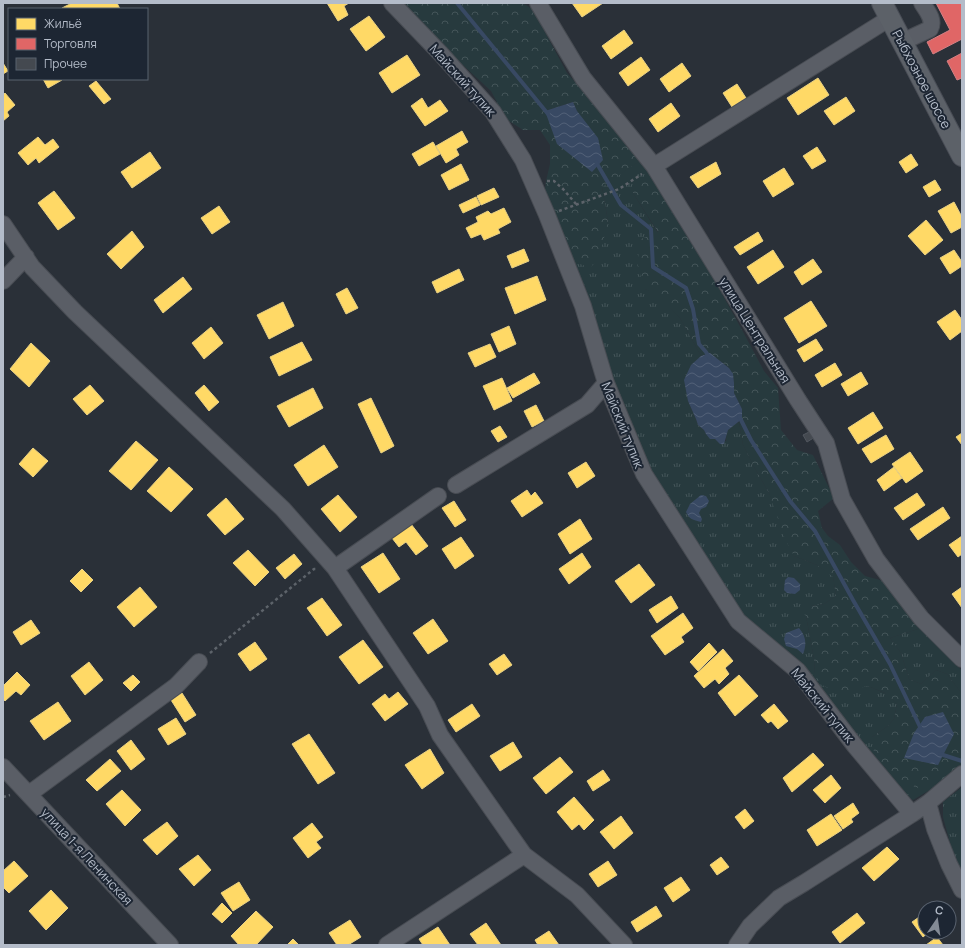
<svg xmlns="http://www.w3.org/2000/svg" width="965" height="948" font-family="Manrope,sans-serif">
<defs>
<pattern id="grass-tufts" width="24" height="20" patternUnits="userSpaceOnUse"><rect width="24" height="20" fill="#273a3e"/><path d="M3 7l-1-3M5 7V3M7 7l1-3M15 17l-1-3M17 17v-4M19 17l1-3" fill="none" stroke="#445559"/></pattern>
<pattern id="forest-crowns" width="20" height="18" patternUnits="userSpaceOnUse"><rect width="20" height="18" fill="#273a3e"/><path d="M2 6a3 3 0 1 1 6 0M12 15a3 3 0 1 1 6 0" fill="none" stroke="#445559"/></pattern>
<pattern id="water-waves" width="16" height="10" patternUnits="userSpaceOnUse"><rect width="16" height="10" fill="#384963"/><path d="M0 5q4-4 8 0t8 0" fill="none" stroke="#526178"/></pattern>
</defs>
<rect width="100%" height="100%" fill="#2a3038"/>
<path fill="url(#grass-tufts)" d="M641,160L656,175L633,193L658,233L645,289L656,293L680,318L701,356L691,366L688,401L696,419L698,425L704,430L706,434L715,439L718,442L726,441C726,430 729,427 739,422L743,445L753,465L769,493L794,556L817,565L833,576L836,596L824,604L811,606L806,616L814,659L815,674L868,686L887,694L897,704L894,719L888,726L872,737L943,782L913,800L900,792L741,617L649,470L622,413L573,261L590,267L608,222L602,186Z
M921,628L949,656L962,671V694L947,674L936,670L921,684L909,679L901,653L890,638Z
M962,787V873L956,864L943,817V802Z"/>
<path fill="url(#forest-crowns)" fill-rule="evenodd" d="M403,3H521L526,5L533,10L567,73L632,146L641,160L602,187L608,222L599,258L590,268L573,261L544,198L546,181L550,164V145L540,130H523L506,119L491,91L436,40ZM573,102L577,111H545Z
M656,175L742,330L764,371L778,388L781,430L797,450L813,455L834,498L818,511L822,528L828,536L840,545L851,562L865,576L880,580L897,591L921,628L890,638L901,653L909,679L921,684L936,670L947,674L962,694V764L943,782L923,790L906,783L875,760L872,737L888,726L894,719L897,704L885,693L868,686L838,693L818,683L815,674L814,659L806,616L802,612L811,606L824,604L836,596L833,577L817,565L794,556L785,539L769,493L753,465L743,445L739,422L742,419V409L734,393V383L729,368L710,353L701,356L680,318L656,294L645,289L637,264L641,239L658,232L633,193L634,187Z"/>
<path fill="url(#water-waves)" d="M573,102L577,111L598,138L603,160L592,172L557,144L545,111Z
M710,353L729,368L733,374L734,383V393L742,409V419L728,430L724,444H720L715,439H710L706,434L704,430L698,425L696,419L688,401L684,380L691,365L701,356Z
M701,495L706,496L709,501L706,507L701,509L699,513L702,519L701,522C693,520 689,519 686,512L690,504Z
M788,577L794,578L800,584V590L795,594L787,593L784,590L785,580Z
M799,628C806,636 807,644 803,654L797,649L786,646L784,639L786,633Z
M943,712L954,734L938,765L904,758L914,733L925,717Z"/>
<path fill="#ffd966" stroke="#e8d084" d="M72,3H117L120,9H63L62,8Z
M327,3H349L344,6L348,15L338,21Z
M572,3H603L582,17Z
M369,16L385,37L366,51L350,29Z
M624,30L633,43L611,59L602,46Z
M407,55L420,75L392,93L379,73Z
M641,57L650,70L628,86L619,73Z
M3,63L8,71L3,74Z
M682,63L691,76L669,92L660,79Z
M818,78L829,95L798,115L787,98Z
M43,79H62V80L48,88Z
M96,81L111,99L104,104L89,86Z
M737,84L746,98L732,107L723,93Z
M5,93L15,105L7,112L9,116L3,121V95Z
M846,97L855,111L834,125L824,111Z
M422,98L428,108L440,100L448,111L425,126L411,106Z
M671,103L680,116L658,132L649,119Z
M462,131L468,142L456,149L459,155L446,163L436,146Z
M38,137L45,145L53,139L59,147L39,163L36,158L28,165L18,153Z
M433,142L440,154L419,166L412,154Z
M817,147L826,161L812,169L803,156Z
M150,152L161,168L132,188L121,172Z
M911,154L918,165L906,173L899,162Z
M716,162L721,174L698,188L690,177Z
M461,164L469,180L449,190L441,175Z
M784,168L794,184L773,197L763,181Z
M935,180L941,190L929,197L923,187Z
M494,188L499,197L481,205L477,196Z
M54,191L75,218L58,230L38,203Z
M476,197L480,205L463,213L459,205Z
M954,202L962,217V227L951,233L938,211Z
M219,206L230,222L212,234L201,218Z
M504,208L511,222L498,229L500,233L484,240L481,234L471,238L466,228L478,222L476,217L488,211L491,214Z
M926,220L943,240L925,255L908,236Z
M132,231L144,247L121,269L107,254Z
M758,232L763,241L740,255L734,247Z
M524,249L529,261L512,268L507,256Z
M773,250L784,267L758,284L747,267Z
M954,250L962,262V266L950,274L940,258Z
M813,259L822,272L802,285L794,272Z
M459,269L464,280L437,293L432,282Z
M537,276L546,300L515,314L505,288Z
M183,277L192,289L163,313L154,300Z
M347,288L358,308L346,314L336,294Z
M811,301L827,326L799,343L784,318Z
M283,302L294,326L269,339L257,315Z
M955,310L962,320V331L950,340L937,322Z
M509,326L516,344L499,352L491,334Z
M211,327L223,343L204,359L192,343Z
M816,339L823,350L804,362L797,350Z
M302,342L312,360L279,376L270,357Z
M31,343L50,361L29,387L10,369Z
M490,344L496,357L475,367L468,353Z
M835,363L842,375L822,387L815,375Z
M861,372L868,384L848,396L841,384Z
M534,373L540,383L513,398L507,388Z
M502,378L512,401L494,410L483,386Z
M90,385L104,401L87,415L73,399Z
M204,385L219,402L209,411L195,393Z
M313,388L323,408L289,427L277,406Z
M371,398L394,446L381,453L358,404Z
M536,405L544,421L532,427L524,411Z
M873,412L883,428L858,444L848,428Z
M500,426L507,437L498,442L491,431Z
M962,433V445L956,437Z
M886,435L894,449L871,463L862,449Z
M136,441L158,460L131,490L109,471Z
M324,445L338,467L308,486L294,465Z
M33,448L48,461L33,477L19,464Z
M910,452L923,471L906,483L892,464Z
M586,462L595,476L577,488L568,473Z
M169,467L193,489L171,512L147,491Z
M894,467L902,478L884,491L877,480Z
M527,490L531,496L535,492L543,503L522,517L511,501Z
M917,493L925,505L903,520L894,508Z
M338,495L357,517L340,532L321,509Z
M226,498L244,519L225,535L207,515Z
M454,501L466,520L455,527L442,508Z
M943,507L950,518L918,540L910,529Z
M580,519L592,539L570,554L558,534Z
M411,524L428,546L416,555L406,542L399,547L392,538Z
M962,536V554L958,557L949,545Z
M461,537L474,556L455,569L442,549Z
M248,550L269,572L255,586L233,563Z
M383,553L400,579L379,593L361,567Z
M582,553L591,567L569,584L559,569Z
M294,554L302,564L285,579L276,568Z
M639,564L655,585L631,603L615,581Z
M82,569L93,580L81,592L70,581Z
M140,587L157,607L134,627L117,607Z
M962,587V608L952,594Z
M671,596L678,608L657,623L649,610Z
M322,598L342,625L327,636L307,608Z
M683,613L693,628L681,637L684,642L665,655L651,636Z
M433,619L448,641L428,654L413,633Z
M31,620L40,633L21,645L13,632Z
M363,640L383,667L359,684L339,657Z
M255,642L267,659L250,671L238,654Z
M709,643L717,652L698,671L690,662Z
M723,649L733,661L725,668L729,674L719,684L715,679L704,688L694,676Z
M504,654L512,665L497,675L489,664Z
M89,662L103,680L85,695L71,676Z
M17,672L30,685L21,695L16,691L5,701L3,699V686Z
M133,675L140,682L131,691L123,683Z
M739,675L758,696L735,716L718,693Z
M398,692L408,704L385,721L372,704L385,694L389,699Z
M182,693L196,715L185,722L171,700Z
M58,702L71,721L44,740L30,721Z
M472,704L480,716L456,732L448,720Z
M774,704L788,721L778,729L771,721L768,723L761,715Z
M176,718L186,734L168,745L158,729Z
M309,734L335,773L318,784L292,744Z
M131,740L145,759L131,770L117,751Z
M513,742L522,757L500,771L490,756Z
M430,749L444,773L422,789L405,765Z
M813,753L824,765L792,792L783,778Z
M560,757L573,772L546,794L533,778Z
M110,759L121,771L97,791L86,780Z
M603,770L610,780L593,791L587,781Z
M831,775L841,788L825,803L813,790Z
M122,790L141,810L125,826L106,804Z
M574,797L594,820L584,830L579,824L572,830L557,812Z
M853,803L859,813L851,819L853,822L843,829L834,816Z
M745,809L754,821L744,829L735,817Z
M831,814L842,830L817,846L807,830Z
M621,816L633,833L614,849L600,832Z
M167,822L178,836L157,855L143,840Z
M312,823L323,837L316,842L321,848L308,858L293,838Z
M887,847L899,859L874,881L862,868Z
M198,855L211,870L194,886L179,869Z
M721,857L729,867L717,875L710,865Z
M14,861L28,876L9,893L3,887V871Z
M608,861L617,875L598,887L589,874Z
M681,877L690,890L673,902L664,888Z
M239,882L250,900L233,911L221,893Z
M51,890L68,908L46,930L29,911Z
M222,903L232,913L222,923L212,914Z
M656,906L662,916L637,932L631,922Z
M256,911L273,927L256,945H239L231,936Z
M857,913L865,923L840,943L832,932Z
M925,913V932H929L923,937L912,922Z
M350,920L361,937L348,945H337L329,933Z
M486,923L501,945H478L470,934Z
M438,927L450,945H423L419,939Z
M549,931L559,945H538L535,940Z
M937,937L943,945H926Z
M293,939L299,945H287Z"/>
<path fill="#e06666" stroke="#d38084" d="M936,3H962V39L933,54L927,42L950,30Z
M962,53V78L957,80L947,61Z"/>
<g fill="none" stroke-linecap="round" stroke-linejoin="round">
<path stroke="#384963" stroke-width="4" d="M457,3L548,114
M596,162L621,205L651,229L653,267L686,288L693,309L699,344L706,352L710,359
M739,416L751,440L790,501L815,531L853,600L890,664L921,729
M940,754L962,761"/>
</g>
<path fill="#444950" stroke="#52575f" d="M811,431L815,437L807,442L803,435Z"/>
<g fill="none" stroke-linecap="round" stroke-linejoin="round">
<g stroke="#484c53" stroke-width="18">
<path id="minor" d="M392,3L441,54L493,112L523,160L547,215L583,306L606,383L644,474L738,621L798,671L855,746L912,814
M538,3L583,78L654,166L798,400L826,443L842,499L876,559L921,618L962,659
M902,42L930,29C935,20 927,11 922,3
M654,166L890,18
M3,224L32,267L75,312L283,509L335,568L427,706L440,735L524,855L577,895L624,945
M3,281L26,257
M456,485L587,405L606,383
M335,568L438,496
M3,767L170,945
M29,794L176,686L199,662
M928,803L935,829L949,864L962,890
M387,945L524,855
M737,945L750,926L779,898L804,883L912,814L928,803L962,774"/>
</g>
<g stroke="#484c55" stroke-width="22">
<path id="major" d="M882,3L962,156"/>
</g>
<path stroke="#5d636a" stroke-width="2.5" stroke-dasharray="3 3" stroke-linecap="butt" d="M547,181H554L563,189L576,204
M559,211L619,189L642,174
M210,653L314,569H317
M3,797L10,795"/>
<use href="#minor" stroke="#5a5e66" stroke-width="16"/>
<use href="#major" stroke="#5c6168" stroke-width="20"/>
</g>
<g text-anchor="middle" stroke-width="4" stroke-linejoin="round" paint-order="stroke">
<g font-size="13" fill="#b4bcc9" stroke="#1d2633">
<text transform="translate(922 79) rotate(62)" y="5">Рыбхозное шоссе</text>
<text transform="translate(463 80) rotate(48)" y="5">Майский тупик</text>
<text transform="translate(755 330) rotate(58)" y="5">улица Центральная</text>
<text transform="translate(623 425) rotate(68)" y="5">Майский тупик</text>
<text transform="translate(823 705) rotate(51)" y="5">Майский тупик</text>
<text transform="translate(87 856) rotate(47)" y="5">улица 1-я Ленинская</text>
</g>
</g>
<rect width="965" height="948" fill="none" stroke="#b4bcc9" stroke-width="8"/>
<rect x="8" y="8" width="140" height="72" fill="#1d2633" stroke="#59626f"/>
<rect x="16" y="18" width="20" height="12" fill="#ffd966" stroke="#59626f"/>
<text x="44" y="28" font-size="12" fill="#b4bcc9">Жильё</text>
<rect x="16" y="38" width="20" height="12" fill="#e06666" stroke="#59626f"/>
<text x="44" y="48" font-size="12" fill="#b4bcc9">Торговля</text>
<rect x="16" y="58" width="20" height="12" fill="#444950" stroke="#59626f"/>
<text x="44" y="68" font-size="12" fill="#b4bcc9">Прочее</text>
<g transform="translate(937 920) rotate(13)"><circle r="19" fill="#1d2633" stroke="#59626f"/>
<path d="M0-3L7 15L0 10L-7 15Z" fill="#848b96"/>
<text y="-6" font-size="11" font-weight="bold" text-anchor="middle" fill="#b4bcc9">С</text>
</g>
</svg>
